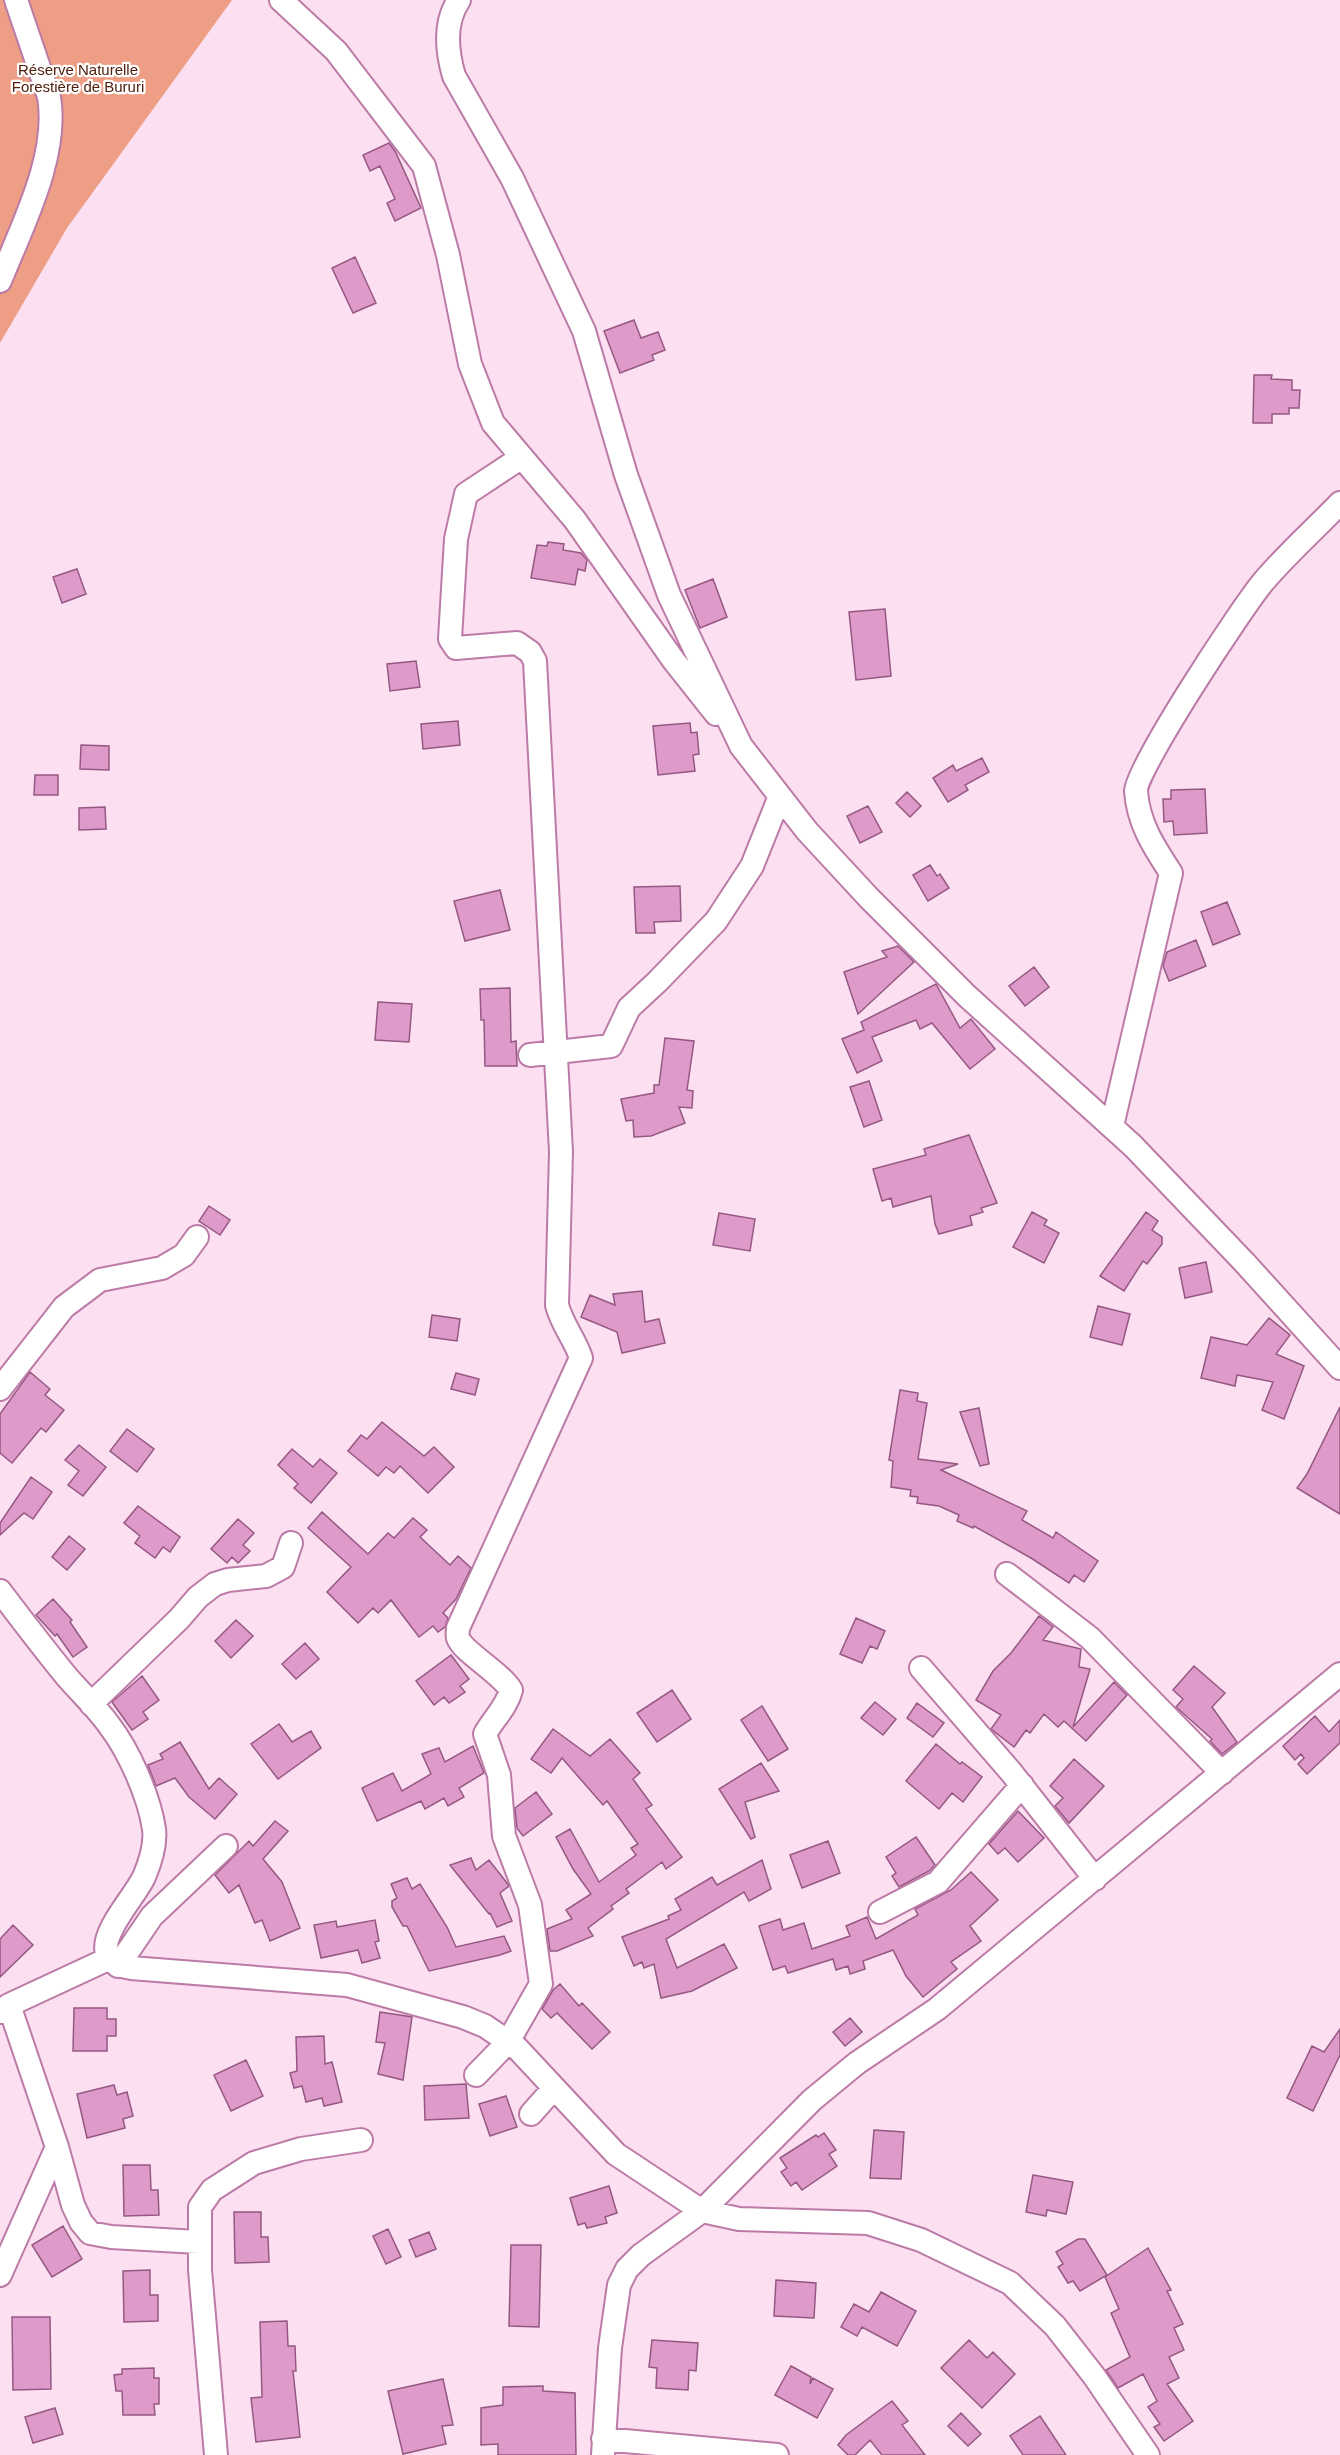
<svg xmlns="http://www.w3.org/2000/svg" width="1340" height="2455" font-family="Helvetica,sans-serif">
<rect width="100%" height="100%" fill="#fcdff1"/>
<path fill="#ed9e84" d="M0,0H232L67,228L0,343Z"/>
<path fill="#de9bc9" stroke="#955883" stroke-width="1.5" d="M389,143L395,151L421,208L395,221L387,203L395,199L380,166L370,171L363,155Z
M355,257L376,303L353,313L332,268Z
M634,320L641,338L658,332L665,350L652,355L654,360L620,373L604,331Z
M1254,375H1272L1271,379L1292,380V390H1300L1299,408H1289V414H1272V423H1253Z
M548,542L564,544L563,550L581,553L587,560L585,571L578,569L575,585L531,578L537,545L547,546Z
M77,569L86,594L62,603L53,577Z
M713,579L727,617L700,628L685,590Z
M885,609L891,676L856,680L849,612Z
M416,661L420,687L390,691L387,664Z
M458,721L460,745L423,749L421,724Z
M690,723L691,733L697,732L699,754L693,755L695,771L658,775L653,726Z
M81,745L109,746V770L80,769Z
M982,758L989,772L965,785L968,790L948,802L933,778L953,765L956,771Z
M35,775H58V795H34Z
M1205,789L1207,833L1174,835L1173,821L1164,822L1163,799H1171V790Z
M907,792L921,806L910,817L896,803Z
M868,806L882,832L860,843L847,816Z
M105,807L106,829L79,830V808Z
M930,865L937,876L940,874L949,888L928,901L913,875Z
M680,886L681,921L654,922L655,933H636L634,887Z
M500,890L510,930L465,941L454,901Z
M1227,902L1240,934L1213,945L1201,912Z
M1196,940L1206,966L1169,981L1163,966L1167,952Z
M898,946L914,962L858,1014L844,972L887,957L882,951Z
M1034,967L1049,987L1025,1006L1009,986Z
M936,984L960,1028L971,1019L995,1049L970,1069L932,1023L920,1029L916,1020L872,1037L882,1061L857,1073L842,1039L864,1030L861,1022Z
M510,988L511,1042L516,1041L517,1066H485L484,1020H481L480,989Z
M378,1002L412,1004L409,1042L375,1040Z
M665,1038L694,1041L687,1090L693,1091L692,1108L679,1107L685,1123L651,1136L634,1137L633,1120L626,1121L621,1099L654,1093V1085H659Z
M869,1081L882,1120L864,1127L850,1087Z
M969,1135L997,1203L981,1208L983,1212L970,1216L972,1225L939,1234L935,1224L931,1196L893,1207L891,1198L882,1201L873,1169L926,1155L924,1149Z
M209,1206L230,1220L220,1235L199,1221Z
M1032,1212L1047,1220L1044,1225L1059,1233L1044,1263L1013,1247Z
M1146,1212L1158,1221L1152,1230L1162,1237V1244L1147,1264L1143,1261L1124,1291L1100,1276Z
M719,1213L755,1219L750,1251L713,1245Z
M1206,1262L1212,1292L1185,1298L1179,1268Z
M642,1291L645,1322L659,1319L665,1343L622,1353L617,1332L581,1317L590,1295L615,1305L613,1294Z
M1098,1306L1130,1314L1122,1345L1090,1337Z
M432,1315L460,1319L457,1341L429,1337Z
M1269,1318L1290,1335L1276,1354L1304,1366L1284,1419L1262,1410L1273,1382L1237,1375L1235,1386L1201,1378L1211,1337L1247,1345Z
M30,1372L50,1389L45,1395L64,1410L46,1432L41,1428L12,1463L0,1453V1414Z
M456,1373L479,1379L475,1395L451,1389Z
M900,1390L918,1393L917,1401L927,1403L918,1459L958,1464L941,1470L1027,1511L1022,1520L1053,1538L1056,1532L1098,1561L1084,1582L1074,1575L1069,1583L1031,1558L974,1526L973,1528L957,1521L959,1515L939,1506L917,1503L918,1497L910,1496L911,1490L891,1487L893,1461L889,1460Z
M1340,1407V1514L1297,1488L1307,1474Z
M979,1408L989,1464L980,1466L960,1412Z
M382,1422L424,1456L434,1447L454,1467L428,1493L400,1466L394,1473L386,1467L378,1476L348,1451L361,1435L367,1439Z
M127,1429L154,1449L137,1472L110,1451Z
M79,1445L106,1467L83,1496L68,1485L79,1471L65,1460Z
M292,1449L313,1467L320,1459L337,1473L311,1503L294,1488L298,1484L278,1465Z
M31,1477L52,1492L33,1519L24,1513L0,1535V1523Z
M138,1506L180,1537L170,1552L163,1547L155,1558L135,1543L140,1536L124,1523Z
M322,1512L368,1554L388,1533L394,1538L413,1518L427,1530L420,1537L450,1565L458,1556L471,1568L456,1599L443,1613L448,1618L445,1627L438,1632L433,1626L419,1637L391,1600L378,1613L373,1608L358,1623L327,1592L351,1567L308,1528Z
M238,1519L254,1533L243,1545L250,1551L238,1563L232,1557L227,1563L211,1549Z
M69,1536L85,1549L67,1570L52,1557Z
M53,1599L72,1620L70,1622L87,1647L73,1657L57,1634L55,1636L36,1615Z
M1039,1616L1053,1627L1043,1640L1081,1649L1079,1667L1090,1669L1073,1727L1114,1682L1127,1695L1086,1741L1064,1721L1058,1727L1044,1714L1030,1733L1026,1730L1014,1747L991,1729L1001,1715L976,1700L993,1671L1011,1653Z
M856,1618L885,1631L877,1649L870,1646L862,1663L840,1654Z
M236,1620L253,1636L231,1658L215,1641Z
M305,1643L319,1659L296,1679L282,1664Z
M451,1655L469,1679L460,1686L465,1692L449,1703L444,1697L434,1705L416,1681Z
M1194,1666L1225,1693L1212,1707L1237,1742L1222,1754L1210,1741L1212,1739L1176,1707L1183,1699L1173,1690Z
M142,1676L159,1700L143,1712L148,1719L132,1730L112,1702Z
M672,1690L691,1719L657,1742L637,1713Z
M875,1702L896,1719L883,1735L861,1718Z
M917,1703L944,1723L933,1737L907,1718Z
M762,1706L788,1749L768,1761L741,1720Z
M1315,1716L1329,1732L1340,1720V1743L1307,1774L1298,1764L1304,1758L1301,1754L1295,1760L1283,1746Z
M279,1724L292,1742L311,1731L321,1748L278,1779L251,1744Z
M553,1729L590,1756L610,1739L640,1773L633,1779L652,1805L646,1809L682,1857L666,1869L662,1862L626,1889L629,1893L611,1906L613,1909L588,1928L593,1936L557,1951H550L547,1929L572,1919L566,1910L591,1894L573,1869L556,1837L570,1829L599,1882L636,1855L631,1848L638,1844L607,1801L603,1805L562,1758L551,1773L531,1759Z
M180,1742L209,1789L219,1778L237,1794L215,1819L189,1797L175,1778L156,1786L148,1765L163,1759L160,1754Z
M936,1744L960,1764L962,1762L982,1777L963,1802L952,1793L939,1809L906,1781Z
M473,1746L484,1773L459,1788L464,1797L448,1806L444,1798L425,1809L421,1801L377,1821L362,1788L393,1773L402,1791L431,1774L422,1754L439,1748L445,1762Z
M1074,1759L1104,1786L1069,1823L1055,1806L1063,1798L1050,1786Z
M761,1763L779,1791L745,1802L755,1837L751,1839L719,1789Z
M536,1792L552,1814L523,1836L517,1828L515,1808Z
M1018,1811L1044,1838L1018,1862L1005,1848L998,1854L989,1844Z
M275,1821L288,1831L263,1859L282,1882L300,1928L270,1941L262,1920L255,1923L239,1885L229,1893L215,1875L249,1841L253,1846Z
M916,1837L935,1865L929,1871L899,1887L892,1876L896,1873L886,1857Z
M828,1841L840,1873L802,1888L790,1855Z
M471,1858L476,1870L489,1860L507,1883L509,1886L500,1893L512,1921L497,1927L490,1913L489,1914L450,1865Z
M762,1860L771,1889L749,1901L744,1892L666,1939L677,1968L724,1944L737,1968L692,1991L661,1998L654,1964L644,1968L642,1962L634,1966L622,1937L669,1919L668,1916L681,1910L675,1899L712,1877L717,1885Z
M971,1872L998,1900L970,1926L981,1941L951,1962L957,1969L923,1997L906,1976L893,1950L863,1961L865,1969L850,1974L848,1966L836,1970L833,1959L788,1973L785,1966L773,1970L759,1926L780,1919L783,1930L804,1923L812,1949L850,1936L846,1926L867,1917L876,1939L918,1915L915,1909L951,1890Z
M407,1878L412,1889L420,1884L447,1927L456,1947L504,1936L511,1951L500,1955L429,1971L407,1926H403L392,1907V1901L397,1898L391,1884Z
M375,1920L379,1941L375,1942L380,1958L362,1963L358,1950L321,1958L314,1925L336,1921L337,1927Z
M13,1925L33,1945L0,1977V1939Z
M560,1984L579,2006L582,2003L610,2032L592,2049L557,2013L551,2018L542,2009L553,1990Z
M74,2008H107V2019H116V2036H107V2051H73Z
M380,2012L412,2017L403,2080L378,2074L385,2043L376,2042Z
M850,2018L862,2032L845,2046L833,2032Z
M1340,2029V2055L1313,2111L1287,2098L1312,2046L1324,2052Z
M324,2036L325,2064L332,2062L342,2102L324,2106L322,2098L306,2102L302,2086L294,2088L290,2073L297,2071L296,2037Z
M246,2060L263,2096L231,2111L214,2075Z
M466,2084L469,2118L425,2120L424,2086Z
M114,2085L117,2095L127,2092L133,2116L123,2119L125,2128L87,2138L77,2094Z
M506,2096L517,2127L490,2136L479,2104Z
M874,2130L904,2132L901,2179L870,2178Z
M824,2133L836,2150L829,2154L837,2166L802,2190L796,2182L791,2186L781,2172L787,2168L780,2158L816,2135L818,2137Z
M123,2165H150L151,2190H158L159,2215L124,2216Z
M1033,2175L1073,2182L1066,2214L1047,2210L1046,2216L1026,2212Z
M609,2186L617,2213L605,2217L607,2223L587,2228L585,2223L578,2225L570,2198Z
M234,2212H261V2237H268L269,2262L235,2263Z
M63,2226L82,2259L52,2277L32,2245Z
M388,2229L401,2257L386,2264L373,2236Z
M429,2232L436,2249L416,2257L409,2240Z
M1078,2239H1085L1107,2275L1080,2291L1073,2281L1068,2283L1058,2267L1063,2264L1056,2252Z
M511,2245H541L539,2327L509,2326Z
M1148,2248L1171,2290L1167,2291L1183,2324L1174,2328L1184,2350L1169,2357L1179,2378L1167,2384L1193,2421L1164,2441L1154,2427L1160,2424L1148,2407L1157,2401L1143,2374L1118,2388L1106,2370L1130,2357L1111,2313L1119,2309L1105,2277Z
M150,2270V2295H158V2321L124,2322L123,2271Z
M776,2280L816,2283L814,2318L774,2316Z
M881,2292L916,2311L897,2346L862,2327L857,2336L841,2327L854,2304L869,2312Z
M12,2317H50L51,2389L13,2390Z
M287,2321L288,2346H295L296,2371H293L300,2437L256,2442L251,2398L262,2397L260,2322Z
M652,2340L698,2343L696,2371L689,2370L688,2390L656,2388L657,2368L649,2367Z
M969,2340L987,2358L993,2352L1015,2374L982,2408L941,2368Z
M791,2366L811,2377L810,2384L813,2378L833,2389L817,2418L775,2395Z
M154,2368V2378H159V2404H154L155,2415H123L122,2391H116L114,2375L122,2374V2369Z
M443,2379L453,2425L442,2426L446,2444L403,2454L388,2391Z
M543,2386V2391L575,2393L576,2455H498V2444L481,2445V2408L503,2405V2387Z
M892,2401L908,2421L902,2425L925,2455H882L870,2440L855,2455H848L838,2445L846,2435Z
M55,2408L63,2434L33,2443L25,2417Z
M961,2413L981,2434L968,2446L948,2426Z
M1040,2416L1066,2455H1023L1010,2436Z"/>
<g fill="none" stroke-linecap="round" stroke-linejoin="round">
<g stroke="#bc7ba7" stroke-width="26">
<path id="minor" d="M281,0L336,51L424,166L448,255L470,364L493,423L575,520L674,661L716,714
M459,0C444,22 447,52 454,76L512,178L584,331L626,475L669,595L741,746L807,831L869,898L967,996L1133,1146L1244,1262L1340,1368
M0,281C22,226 59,156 49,97L16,0
M530,1055L611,1046L629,1008L657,982L716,921L752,866L780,796
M1112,1126L1171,873C1154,847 1138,823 1136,791C1135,770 1244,604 1264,581C1287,554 1315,529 1340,503
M0,1389L64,1307L100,1280L162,1268L184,1255L197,1237
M1007,1574L1090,1638L1222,1773
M0,1591C22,1620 44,1649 67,1677C81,1693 97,1708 109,1725C129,1751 149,1796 154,1829C156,1845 150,1863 144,1877C131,1904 74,1959 131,1968L347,1985L463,2017L485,2026L516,2047L616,2154L702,2211L739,2219L868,2223L921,2240L1010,2283L1055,2326L1094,2376L1148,2455
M921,1668L1011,1772L1095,1879
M91,1704L179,1619L198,1597L215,1584L228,1580L266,1576L283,1567L291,1543
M880,1912L938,1882L1022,1785
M118,1966L152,1916L226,1846
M9,2005L57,2147L73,2205L81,2222L90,2233L111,2237L198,2242
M0,2012L9,2005L108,1959
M476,2075L508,2042L541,1984L530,1905L504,1836L499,1775L485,1734C493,1719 507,1707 511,1690C500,1672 463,1652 458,1638C457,1634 458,1631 458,1628L581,1358C575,1339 562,1325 557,1305L561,1152L535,661L530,652L517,643L456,648L450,639L456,539L466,494L522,457
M531,2114L554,2088
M0,2275L57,2147
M603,2439L777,2455
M216,2455L200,2270V2207L212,2190L254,2163L301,2149L361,2140
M603,2455L610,2348L619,2285L627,2269L641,2255L702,2211L812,2100L857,2063L937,2009L1340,1674"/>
</g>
<use href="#minor" stroke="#fff" stroke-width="22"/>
</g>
<g text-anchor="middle" stroke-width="4.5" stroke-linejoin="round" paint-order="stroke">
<g font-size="15" fill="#51200e" stroke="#fff">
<text x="78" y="75">Réserve Naturelle<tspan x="78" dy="17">Forestière de Bururi</tspan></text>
</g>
</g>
</svg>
